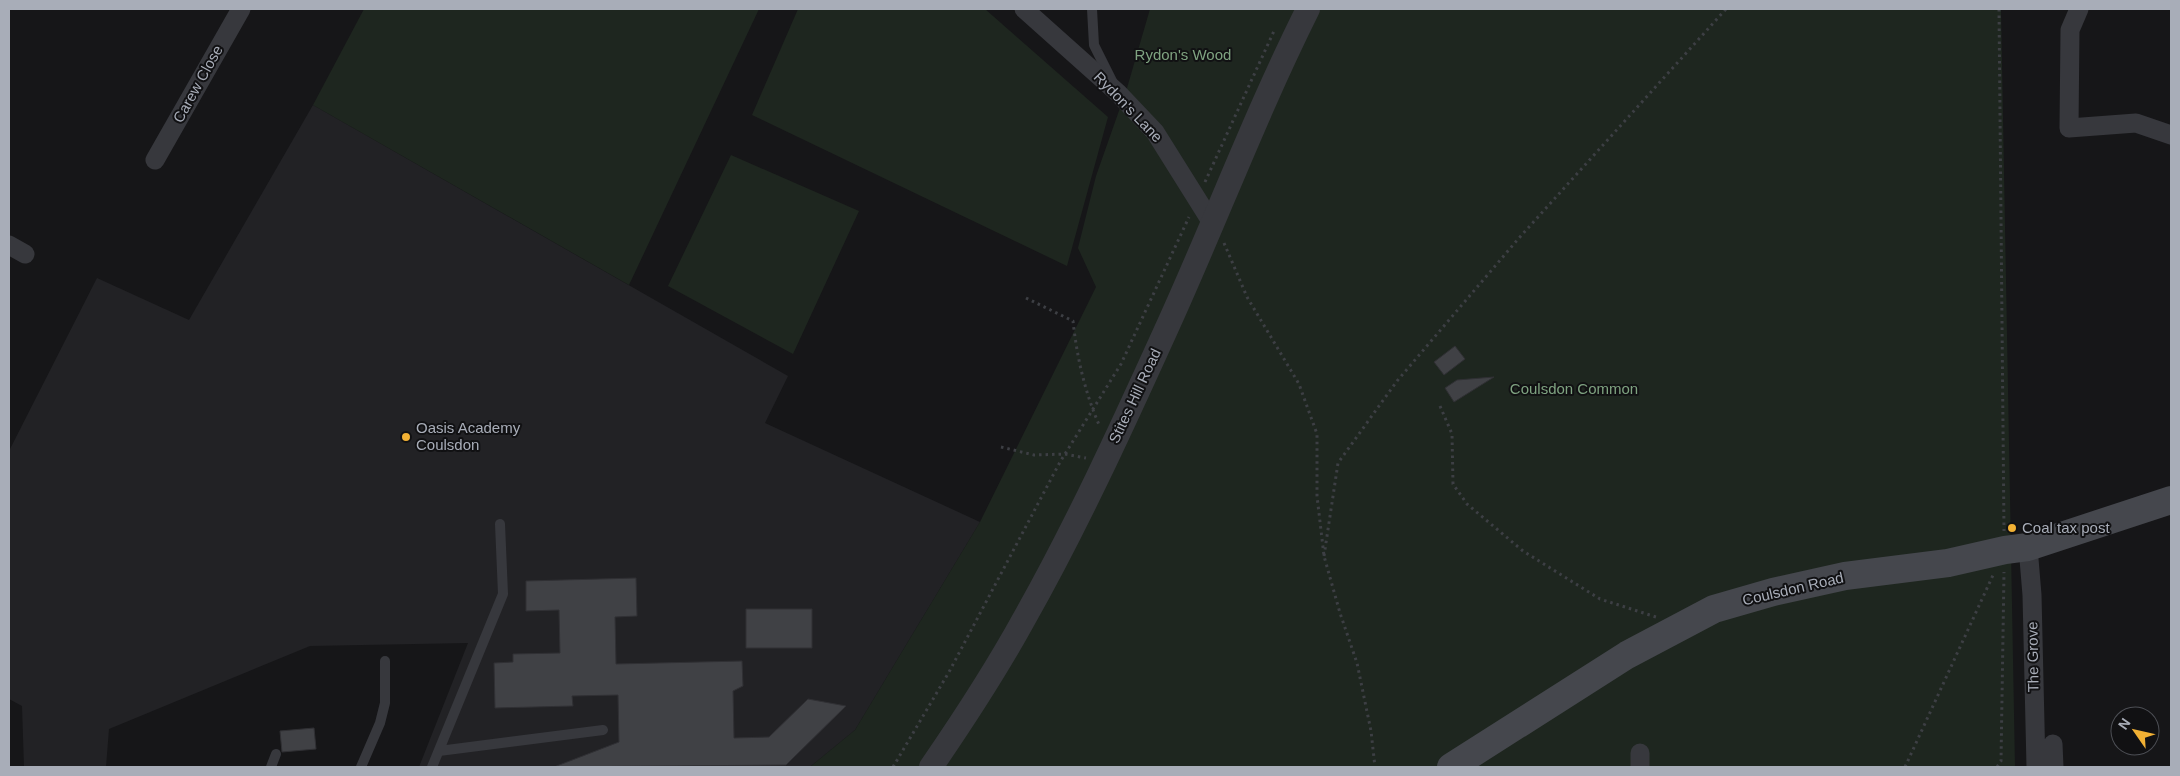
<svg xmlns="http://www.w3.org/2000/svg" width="2180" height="776" font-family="Arial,sans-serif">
<rect width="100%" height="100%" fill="#161618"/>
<path fill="#222225" d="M313,105L788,376L765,423L980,522L855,730L810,767H419L468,643L310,646L109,729L106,767H24L22,706L9,699V451L97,278L189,320Z"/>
<path fill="#1e261f" d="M364,9H759L629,285L313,105Z
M798,9H985L1108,117L1067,266L752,115Z
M1150,9H2001L2015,767H810L855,730L980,522L1096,287L1078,248L1096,176L1127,88Z
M731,155L859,211L793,354L668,286Z"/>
<path fill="#404145" stroke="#303034" d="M1455,346L1465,359L1444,375L1434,362Z
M1494,377L1454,402L1445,388L1457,380Z
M636,578L637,616L615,617L616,664L742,661L743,686L733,691L734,738L769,737L808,699L846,706L786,765L554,767L619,742L618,695L572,696L573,706L495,708L494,663L513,662V654L560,653L559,610L526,611V581Z
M746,609H812V648H746Z
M314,728L316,749L282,752L280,731Z"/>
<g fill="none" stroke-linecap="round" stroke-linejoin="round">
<path stroke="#3d3f44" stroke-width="3" stroke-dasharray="2.5 4" stroke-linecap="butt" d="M1999,9L2004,531
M1205,182L1274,31
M1224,243L1247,297L1299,384L1317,434V496L1324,556L1340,613L1357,663L1371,731L1375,767
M1026,298L1073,321C1077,358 1085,393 1100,427
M1440,406L1452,434L1453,484L1467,504L1523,551L1600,599L1656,617
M1001,447L1034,455L1065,454L1086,458
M1324,556L1338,463L1397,381L1519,238L1726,9
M893,767L949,672L1060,462L1121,364L1189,217
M1905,767L1994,573
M1997,767L2001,761L2004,572"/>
<path stroke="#37383d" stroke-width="10" d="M1092,9L1094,45L1112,81
M439,751L603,730
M271,767L276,754
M361,767L380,723L385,703V661
M432,767L503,594L500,524"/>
<path stroke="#37383d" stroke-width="19" d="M1024,9L1118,93L1155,132L1212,223
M2079,9L2070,30L2069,128L2136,123L2171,135
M155,160L241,9
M9,245L25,254
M2028,547L2032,595L2036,767
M2053,744L2054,767
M1640,767V753"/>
<path stroke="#37383d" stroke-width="24" d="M931,767C964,719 996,670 1024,619C1076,527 1121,429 1165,332C1214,225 1255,115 1308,9"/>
<path stroke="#45474d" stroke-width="28" d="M1451,767L1627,655L1714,609L1773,592L1845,576L1948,563L2005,550L2028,547L2171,500"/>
</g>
<g fill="#f2b134" stroke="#111113" stroke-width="2">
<circle cx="406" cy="437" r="5"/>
<circle cx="2012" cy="528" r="5"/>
</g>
<g text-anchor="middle" stroke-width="4" stroke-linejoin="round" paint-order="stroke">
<g font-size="15" fill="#7fa381" stroke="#111113">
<text x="1183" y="60">Rydon's Wood</text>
<text x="1574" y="394">Coulsdon Common</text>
</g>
<g font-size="15" fill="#a8adb8" stroke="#111113">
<text transform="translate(198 84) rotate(-61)" y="5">Carew Close</text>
<text transform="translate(1128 107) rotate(46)" y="5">Rydon's Lane</text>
<text transform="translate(1135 396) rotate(-65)" y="5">Stites Hill Road</text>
<text transform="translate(1793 589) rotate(-13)" y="5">Coulsdon Road</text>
<text transform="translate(2033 657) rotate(-91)" y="5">The Grove</text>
</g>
<g font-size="15" fill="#a8adb8" stroke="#111113" text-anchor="start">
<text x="416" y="433">Oasis Academy<tspan x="416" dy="17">Coulsdon</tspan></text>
<text x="2022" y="533">Coal tax post</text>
</g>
</g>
<rect width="2180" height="776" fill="none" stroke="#a8adb8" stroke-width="20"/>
<g transform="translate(2135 731) rotate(304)"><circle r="24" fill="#111113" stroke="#4d4f55"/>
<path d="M0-4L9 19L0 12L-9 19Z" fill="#f2b134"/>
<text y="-8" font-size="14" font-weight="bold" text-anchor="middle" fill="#a8adb8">N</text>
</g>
</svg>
